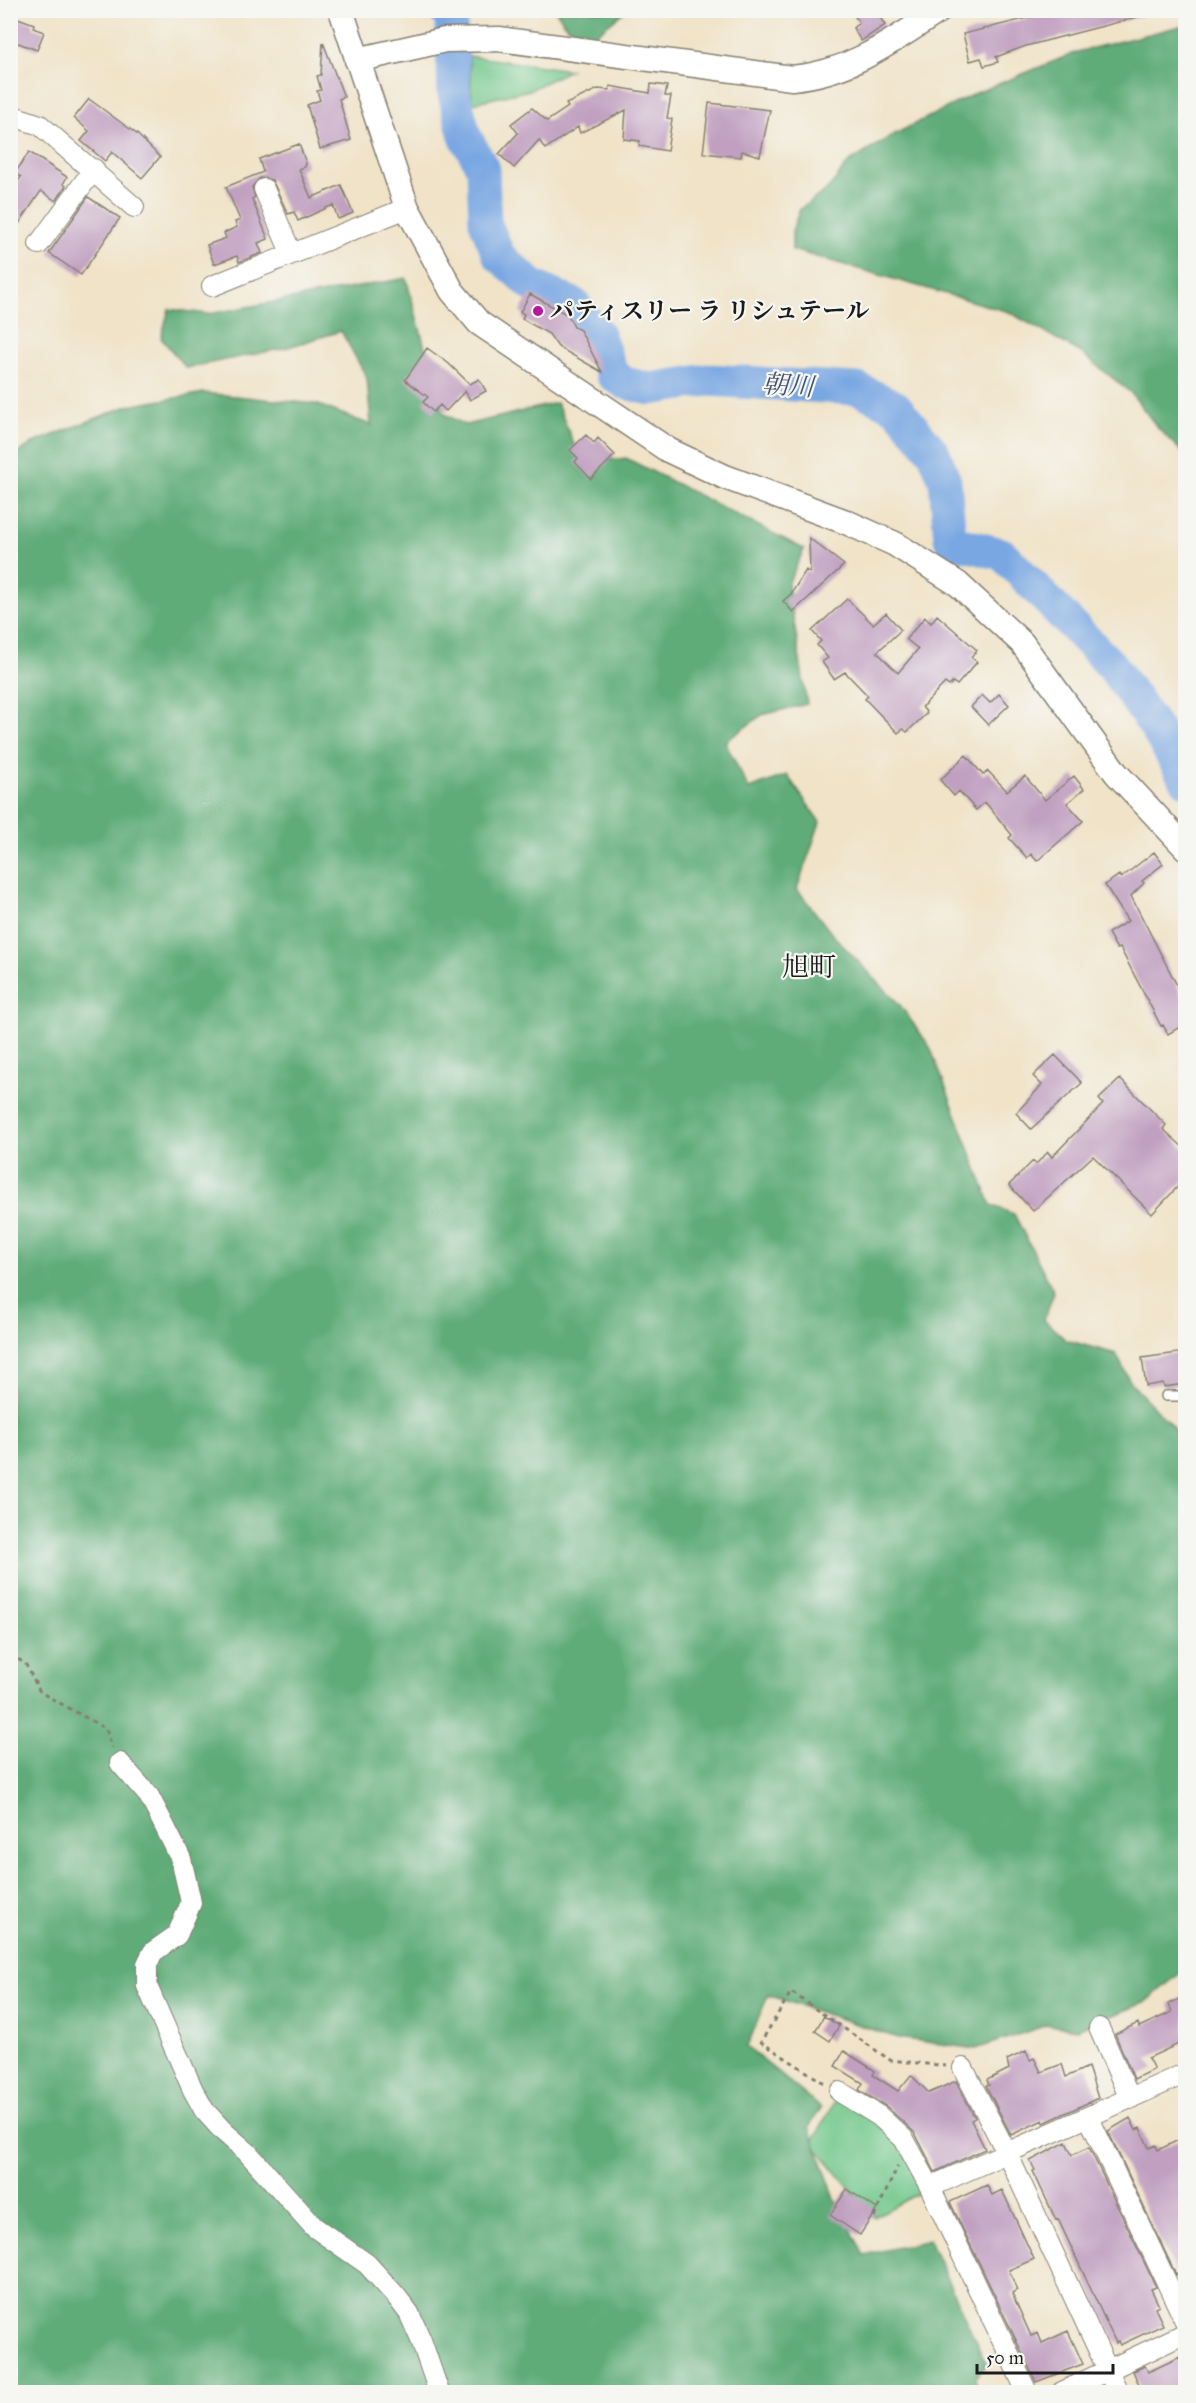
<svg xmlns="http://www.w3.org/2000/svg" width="1196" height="2403" font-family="'IM FELL Great Primer','Noto Serif JP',serif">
<rect width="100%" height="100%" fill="#f6f6f2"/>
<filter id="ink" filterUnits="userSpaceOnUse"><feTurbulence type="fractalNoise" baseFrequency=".0167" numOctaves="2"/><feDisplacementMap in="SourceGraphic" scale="12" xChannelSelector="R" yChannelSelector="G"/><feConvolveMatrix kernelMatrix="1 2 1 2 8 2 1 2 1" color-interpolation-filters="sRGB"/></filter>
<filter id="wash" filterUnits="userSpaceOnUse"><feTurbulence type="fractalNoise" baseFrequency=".008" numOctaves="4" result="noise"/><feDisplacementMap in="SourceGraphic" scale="24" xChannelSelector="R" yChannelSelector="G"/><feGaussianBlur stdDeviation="1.35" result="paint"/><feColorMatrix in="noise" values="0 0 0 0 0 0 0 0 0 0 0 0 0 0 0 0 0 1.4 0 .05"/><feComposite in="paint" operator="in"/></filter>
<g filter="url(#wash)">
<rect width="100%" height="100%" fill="#f0e3c8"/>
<path fill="#73c88c" stroke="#487254" stroke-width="1.5" d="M469,56L570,70L530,90L472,103Z
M840,2092L894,2130L930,2187L874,2217L812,2143Z"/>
<path fill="#5eac78" stroke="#3d644a" stroke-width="1.5" d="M556,11H555H625L596,34L567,27Z
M1185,25V455L1157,427L1131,393L1080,352L1009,312L792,250V231L800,209L829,188L848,163L895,134L976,93L1077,52Z
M406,278L443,413L465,425L557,403L582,464L626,458L804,549L788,584L807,704L762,715L725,742L749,789L787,775L820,822L797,889L832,934L900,1005L930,1047L991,1205L1014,1214L1054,1292L1044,1320L1066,1340L1116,1354L1131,1383L1172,1426L1185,1448V1961L1179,1974L1144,2003L1077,2029L1047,2025L976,2049L898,2038L768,1995L747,2047L821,2108L809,2127L835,2198L864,2255L929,2240L987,2366L975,2377L978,2392H11V458L33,443L127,406L204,393L316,404L371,425L367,378L341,331L285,348L186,368L161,338L169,309L208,314Z"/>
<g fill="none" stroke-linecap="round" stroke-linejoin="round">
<path stroke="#79a7e2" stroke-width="33" d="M444,10L451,18L454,94L465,136L483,169L485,222L499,256L533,286L574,304L598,334L612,374L625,383L650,389L708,380L858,389L896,407L934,453L945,481L950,538L953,542L1002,554L1112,666L1155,727L1186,780"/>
</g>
<g id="blocks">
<path fill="#c09fc0" d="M851,10H875L885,25L861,41L853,28L859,23Z
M1039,10H1141L1142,16L1026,46L996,57L998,62L984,66L981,58L970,61L963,34L1032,17L1031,13Z
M10,15L34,24L33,28L44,32L37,50L10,40Z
M323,42L344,97L339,99L351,140L320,149L307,105L320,100L317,91L321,90L317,76L321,75Z
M651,84L667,86L665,96H671L667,118L672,119L667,151L639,146L640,141L624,139L626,110L580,133L578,127L545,149L539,140L514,168L499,154L518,133L511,124L532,108L547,121L568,107L566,104L598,89L609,90L610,86L650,93Z
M89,99L138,135L160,157L142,178L112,152L105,161L81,141L89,131L74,118Z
M709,103L770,110L760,156L742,151L741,157L703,153Z
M299,144L306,163L305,167L299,169L311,198L341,185L353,213L338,219L333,205L298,221L294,212L288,214L272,180L260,178L252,187L255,197L252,199L268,239L258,243L262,253L239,262L237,256L214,264L207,245L226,238L224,233L237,227L235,222L240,220L226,187L263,172L259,159Z
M29,152L67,177L63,184L66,186L56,201L41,191L10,237V193L21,177L15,173Z
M88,197L120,218L81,275L49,253Z
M530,294L568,315L574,327L580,330L602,372L558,347L549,334L522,319L524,314L520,312Z
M427,348L448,363L470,384L479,379L486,391L470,400L465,391L446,411L440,405L433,412L423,402L428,397L405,380Z
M586,435L594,443L598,438L615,455L591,479L575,462L578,458L570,450Z
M809,538L844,565L793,612L783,601L791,594L806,570L810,573Z
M847,599L873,624L886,613L901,630L877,652L898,673L918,649L906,639L925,617L931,623L937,615L977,650L971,657L977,662L957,685L953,682L949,686L945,683L922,707L927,713L907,732L903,729L898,733L865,699L868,696L845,672L834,679L822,662L828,658L817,645L821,641L812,631Z
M999,694L1009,705L988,725L971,707L982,695L990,703Z
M966,755L983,775L988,771L1007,791L1025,776L1045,800L1074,776L1084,789L1067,803L1083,821L1037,861L1031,854L1027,858L1009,838L1012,835L985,802L976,810L959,791L954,796L940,780Z
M1154,852L1163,864L1142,881L1144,883L1131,896L1185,1001V1024L1168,1034L1163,1025L1161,1026L1120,948L1117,949L1108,933L1128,921L1105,885L1119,875L1121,878Z
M1055,1055L1082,1083L1031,1129L1016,1113L1042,1085L1033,1076Z
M1120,1079L1166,1125L1163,1129L1185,1149V1179L1152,1214L1093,1156L1033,1211L1009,1185L1033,1161L1036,1164L1048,1152L1052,1157L1103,1104L1099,1099Z
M1185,1352V1384L1164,1387L1163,1383L1146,1386L1142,1358Z
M1185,1996V2041L1148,2058L1154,2069L1134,2079L1115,2034L1138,2023L1139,2027L1172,2012L1169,2004Z
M824,2016L839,2026L830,2041L815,2031Z
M844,2051L866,2065L875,2071L873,2075L898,2091L911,2075L929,2093L956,2081L975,2118L971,2120L985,2149L935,2172L915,2133L887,2107L859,2090L863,2083L835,2066Z
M1026,2051L1030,2060L1034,2058L1041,2072L1062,2064L1066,2077L1088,2067L1098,2098L1044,2123L1043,2120L1011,2135L986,2086L989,2085L987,2080L1009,2069L1007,2060Z
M1130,2118L1136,2130L1140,2128L1149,2148L1156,2145L1158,2150L1185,2137V2270L1176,2275L1108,2131Z
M1066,2142L1072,2155L1089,2147L1156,2287L1151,2289L1159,2306L1155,2308L1163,2325L1120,2345L1118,2341L1116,2343L1058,2219L1056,2220L1033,2171L1035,2170L1030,2161Z
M987,2185L992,2195L1002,2190L1034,2259L1009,2270L1017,2290L1012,2293L1031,2336L1038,2333L1042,2343L1068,2331L1083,2364L1036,2382L950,2202Z
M847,2189L877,2209L860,2235L830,2215Z
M1180,2357L1185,2368V2392H1142L1133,2371L1145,2366L1148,2372Z"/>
</g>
</g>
<g filter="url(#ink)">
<use href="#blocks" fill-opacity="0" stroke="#868072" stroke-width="1.5"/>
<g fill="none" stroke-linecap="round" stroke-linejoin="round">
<g stroke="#868072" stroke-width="12">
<path id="service" d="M1166,1396H1186"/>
</g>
<g stroke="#868072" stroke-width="22">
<path id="minor" d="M10,115L40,125L134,207
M264,189L291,253
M39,244L94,169
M212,286L407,208
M120,1763L149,1796L163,1823L181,1859L189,1893L191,1903L177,1935L153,1952L147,1964V1986L193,2090L204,2110L223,2131L247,2152L314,2227L367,2264L396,2296L409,2313L421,2340L439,2392
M1099,2028L1130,2099
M963,2068L1007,2153L1118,2392
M840,2092L879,2116L904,2139L930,2187
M1089,2118L1186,2323
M1027,2392L930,2187L1184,2074L1186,2078
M1062,2392L1186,2333"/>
</g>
<g stroke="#868072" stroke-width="27">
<path id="tertiary" d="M341,10L407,208L452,291L479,323L668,450L725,477L846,522L895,544L958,584L1022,643L1116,773L1186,848
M357,60L445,40L499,39L792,78C850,73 893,41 940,10"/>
</g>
<path stroke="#868072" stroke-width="3" stroke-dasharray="4.5 4.5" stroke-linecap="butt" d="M10,1655L25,1663L40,1692L106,1729L112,1748
M824,2083L761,2042L791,1992L890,2060L946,2066
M874,2217L898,2166"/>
<use href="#service" stroke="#fff" stroke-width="9"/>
<use href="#minor" stroke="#fff" stroke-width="20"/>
<use href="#tertiary" stroke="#fff" stroke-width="24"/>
</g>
</g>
<circle fill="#b5179e" stroke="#f6f6f2" stroke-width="2" cx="538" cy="311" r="6"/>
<g text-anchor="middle" stroke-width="4.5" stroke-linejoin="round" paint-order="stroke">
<g font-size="24" font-weight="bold" fill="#1c1c1c" stroke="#f6f6f2" text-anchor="start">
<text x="550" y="319">パティスリー ラ リシュテール</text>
</g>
<g font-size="26" font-style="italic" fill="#41546b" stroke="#f6f6f2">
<text transform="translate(788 385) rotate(4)" y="9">朝川</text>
</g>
<g font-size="27" fill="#1c1c1c" stroke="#f6f6f2">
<text x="809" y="976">旭町</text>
</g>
</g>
<rect width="1196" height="2403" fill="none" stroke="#f6f6f2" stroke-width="36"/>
<path d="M977 2364v9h136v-9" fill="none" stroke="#1c1c1c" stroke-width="3"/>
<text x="986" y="2364" font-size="18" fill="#1c1c1c" stroke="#f6f6f2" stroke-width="4.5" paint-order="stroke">50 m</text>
</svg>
